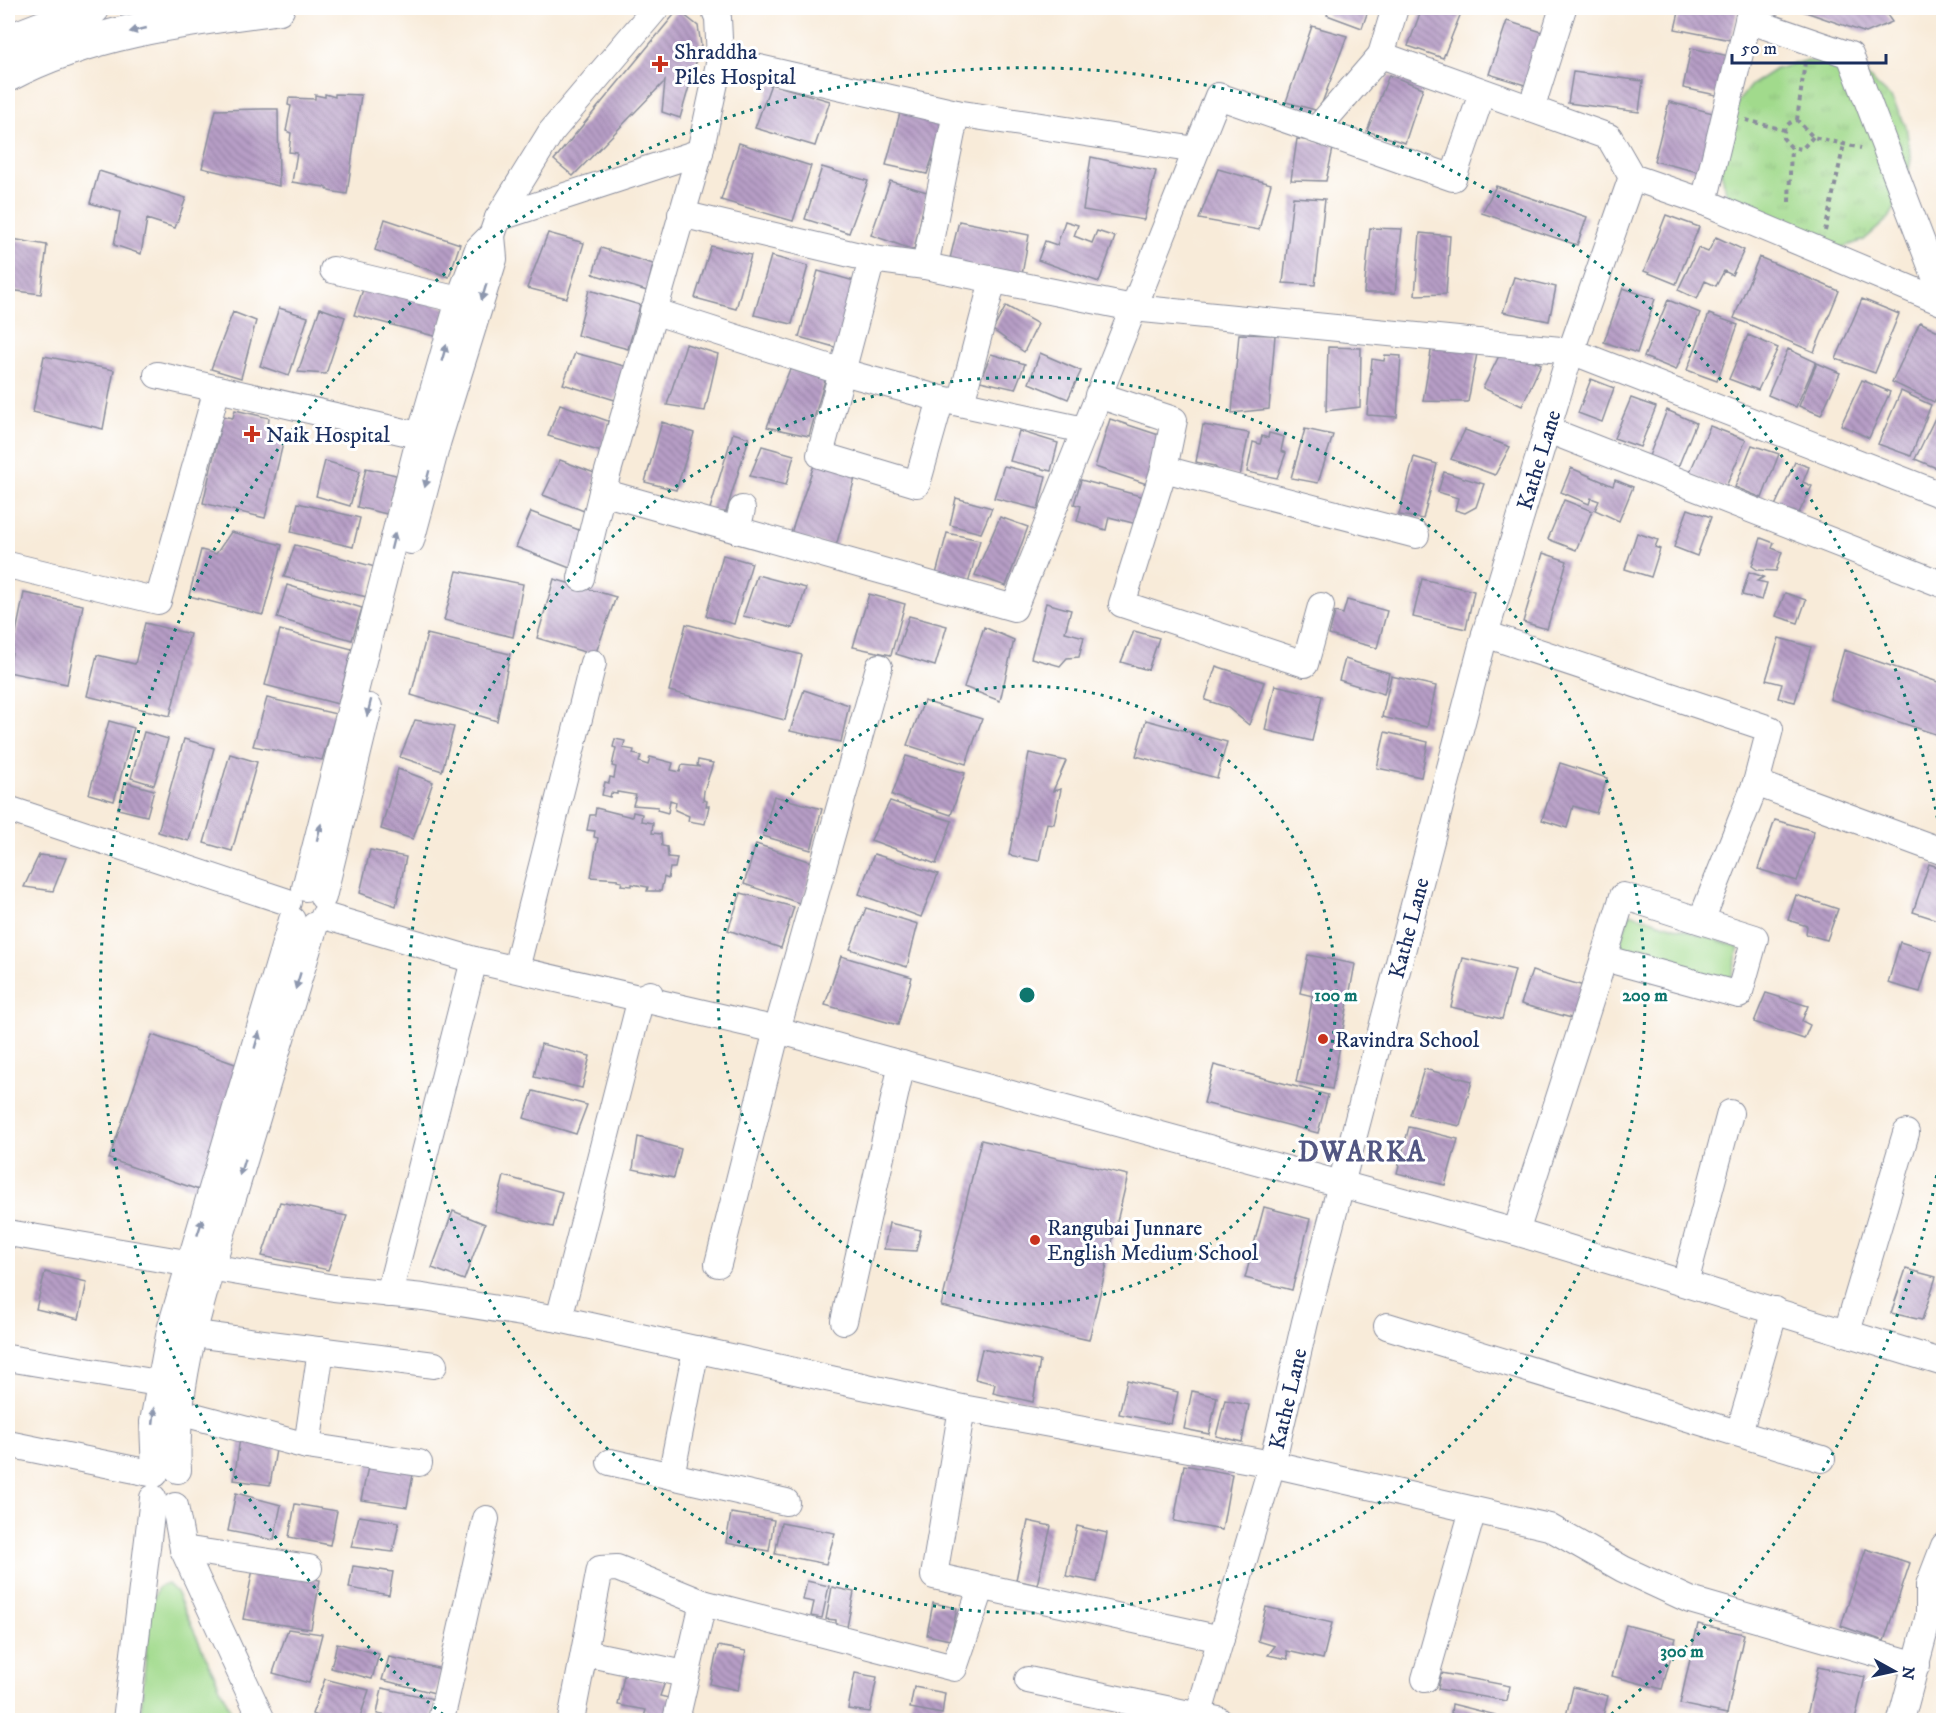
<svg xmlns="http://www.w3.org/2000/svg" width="1951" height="1728" font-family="'IM FELL DW Pica',serif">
<defs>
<pattern id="park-tufts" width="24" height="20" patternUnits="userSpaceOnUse" patternTransform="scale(1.5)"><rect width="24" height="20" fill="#a1da8c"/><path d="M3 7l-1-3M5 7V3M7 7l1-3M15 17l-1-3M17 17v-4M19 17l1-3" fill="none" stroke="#8abb7b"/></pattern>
<pattern id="building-back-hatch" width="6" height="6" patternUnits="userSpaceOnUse" patternTransform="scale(1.5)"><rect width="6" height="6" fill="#b79ec6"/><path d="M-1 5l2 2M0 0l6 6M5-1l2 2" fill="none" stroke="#9481a4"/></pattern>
</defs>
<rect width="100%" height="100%" fill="#fff"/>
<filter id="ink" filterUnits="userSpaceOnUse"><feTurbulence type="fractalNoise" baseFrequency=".0167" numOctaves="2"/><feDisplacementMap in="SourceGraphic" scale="12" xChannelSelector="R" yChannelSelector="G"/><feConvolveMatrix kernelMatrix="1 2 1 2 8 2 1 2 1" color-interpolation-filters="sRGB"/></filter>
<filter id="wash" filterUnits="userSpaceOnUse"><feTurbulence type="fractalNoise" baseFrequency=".008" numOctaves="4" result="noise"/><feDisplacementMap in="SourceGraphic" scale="24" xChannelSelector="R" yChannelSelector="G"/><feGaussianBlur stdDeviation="1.35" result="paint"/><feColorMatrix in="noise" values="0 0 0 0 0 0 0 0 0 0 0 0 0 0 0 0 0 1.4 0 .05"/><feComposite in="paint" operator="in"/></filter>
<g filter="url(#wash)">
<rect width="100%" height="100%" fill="#f8ebd9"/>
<path fill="#a1da8c" stroke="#5e8475" stroke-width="1.5" d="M1630,913L1739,947L1730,982L1617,951Z
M168,1584L176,1592L235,1720H140L150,1609L158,1587Z"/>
<path fill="url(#park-tufts)" stroke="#5e8475" stroke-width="1.5" d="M1805,61L1837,63L1867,76L1891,98L1906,126L1911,159L1905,190L1889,218L1864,240L1833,251L1743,221L1727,196L1720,167L1732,109L1751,85L1776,69Z"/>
<g id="blocks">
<path fill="url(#building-back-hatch)" d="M1330,8H1369L1362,28L1327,15Z
M1422,8H1463L1443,58L1408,46Z
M1680,8H1738L1731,40L1675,29Z
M1801,8L1883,9L1892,22L1866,33L1800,10Z
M678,10L698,26L701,45L680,118L662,112L665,81L573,176L554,160Z
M1507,21L1545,33L1525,85L1489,74Z
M1312,26L1347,36L1319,111L1286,102Z
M1691,48L1729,56L1721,96L1683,88Z
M1573,72L1643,81L1639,112L1568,103Z
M1389,75L1423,88L1405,143L1367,131Z
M771,84L830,101L815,146L755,128Z
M325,94L335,97V94L361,95L347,194L329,191L325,187L292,182L297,153L289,152L291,133L286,131L291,106L288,105L289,98L315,99V95L325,97Z
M1669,102L1717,114L1702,173L1654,161Z
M264,109H278L279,186L202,168L216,110Z
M901,109L944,123L927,174L886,165Z
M1297,139L1334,144L1326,181L1291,180Z
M739,143L811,166L793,221L721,200Z
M1091,157L1156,171L1144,220L1083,210Z
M822,167L868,181L849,233L805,219Z
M1218,169L1271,184L1259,230L1199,219Z
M99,171L186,198L175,228L147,219L141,254L114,245L120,212L90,203Z
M890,181L927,192L914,250L871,235Z
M1496,186L1587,217L1577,245L1482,213Z
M1293,197L1325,199L1315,285L1283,283Z
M1666,215L1699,227L1676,284L1644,271Z
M385,219L460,244L449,277L375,250Z
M959,221L1029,235L1022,275L949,263Z
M1065,221L1078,225L1074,236L1092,243L1097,231L1115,237L1099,282L1038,260L1045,241L1057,245Z
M1370,228L1402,229L1395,293H1364Z
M548,233L584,243L567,298L527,288Z
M1420,233L1450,236L1446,294L1415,295Z
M1716,237L1744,250L1732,275L1724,271L1716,286L1705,281L1697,299L1678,290L1698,248L1708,252Z
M12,239L47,245L41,294L9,290Z
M711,246L751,255L736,309L695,298Z
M601,248L653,264L647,291L593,274Z
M771,256L808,266L792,324L754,315Z
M1759,257L1839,291L1814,352L1734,318Z
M818,271L858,282L838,348L799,337Z
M1514,277L1556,287L1549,321L1503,312Z
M365,284L447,308L438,337L354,315Z
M1623,288L1655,299L1637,353L1604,342Z
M589,290L640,305L628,349L577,335Z
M1862,299L1899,314L1875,373L1836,359Z
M1668,300L1700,313L1676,370L1644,357Z
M1006,306L1038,324L1024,352L993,330Z
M279,308L308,317L289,376L260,366Z
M320,308L345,317L326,374L298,372Z
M233,312L256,321L241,378L211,369Z
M1709,314L1738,325L1717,381L1687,370Z
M1920,322L1944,334V383L1934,402L1892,382Z
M1239,334L1275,335L1269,409L1232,413Z
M1748,335L1778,348L1758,390L1729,379Z
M686,344L718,354L705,411L667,405Z
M1432,345L1478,348L1468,402L1423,401Z
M1328,347L1361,348L1360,407L1326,411Z
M1503,348L1541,364L1522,406L1483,388Z
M1788,349L1816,362L1796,407L1768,395Z
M575,353L628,367L615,400L563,384Z
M1040,353L1081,371L1068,399L1029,383Z
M991,354L1025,364L1015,389L980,381Z
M1385,355L1401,356L1397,417L1367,415L1372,359L1384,361Z
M44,356L114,370L103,429L33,412Z
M1817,363L1840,373L1821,415L1799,406Z
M790,369L825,380L809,436L767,427Z
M1591,379L1614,388L1602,422L1578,413Z
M1862,380L1890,392L1869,438L1841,425Z
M1901,391L1931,405L1911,456L1878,444Z
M1631,398L1656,407L1640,447L1614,438Z
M560,404L608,421L602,452L548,436Z
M235,410L269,418L268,426L286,431L265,518L203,503L223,416L233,418Z
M1667,410L1696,423L1678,467L1649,456Z
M1937,414L1944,416L1941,470L1915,459Z
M1110,419L1165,437L1150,485L1095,467Z
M662,422L694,433L676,490L645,482Z
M1203,425L1249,433L1240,476L1220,472L1214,466L1196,462Z
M1710,426L1746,440L1725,489L1689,474Z
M1305,429L1333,435L1318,483L1291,478Z
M1465,430L1510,447L1495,475L1451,459Z
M1019,431L1058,443L1051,471L1010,461Z
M733,433L749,438L726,512H709Z
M1269,433L1284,437L1281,451L1286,453L1277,478L1247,472L1253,442L1260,444L1262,436L1268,438Z
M1752,445L1779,454L1762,498L1735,487Z
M762,446L794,455L786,485L750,476Z
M1414,457L1437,464L1423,519L1399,515Z
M816,459L857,471L836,546L790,536Z
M560,460L597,474L584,511L543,495Z
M325,461L360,471L350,506L316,496Z
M1795,462L1809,467L1803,482L1812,486L1799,513L1775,506Z
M1004,466L1046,476L1038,509L994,498Z
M366,468L396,475L387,514L357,507Z
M1571,468L1613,486L1615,480L1633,487L1619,521L1595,510L1599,501L1591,498L1589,504L1561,492Z
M1444,472L1484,484L1476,507L1465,513L1455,510L1458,498L1438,492Z
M1081,480L1144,497L1137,524L1109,517L1106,530L1077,521L1081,506L1074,504Z
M956,498L992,508L981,533L950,525Z
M1564,500L1592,511L1576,550L1548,539Z
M298,503L360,518L353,547L291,532Z
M1688,509L1711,517L1697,556L1674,547Z
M531,512L587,533L575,570L516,547Z
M1000,517L1028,527L1006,586L975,575Z
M231,532L282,545L263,615L189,596L201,550L216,554Z
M947,533L980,540L968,584L935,578Z
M1637,533L1658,540L1655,547L1660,549L1651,577L1625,569Z
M1761,538L1774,543L1772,548L1782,552L1776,571L1758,570L1752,566Z
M295,545L375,567L367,597L284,577Z
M1543,553L1567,561L1547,629L1523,622Z
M723,555L752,563L734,624L706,616Z
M457,571L523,584L513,637L444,620Z
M1749,572L1764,577L1757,581L1767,583L1762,600L1742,595Z
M757,575L806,588L793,628L743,616Z
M554,579L616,597L595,655L537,638Z
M1422,579L1474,591L1466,629L1413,617Z
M287,585L362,608L352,640L277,618Z
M24,593L83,605L67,684L8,672Z
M1785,593L1806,600L1798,623L1776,616Z
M869,594L905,604L891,655L853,647Z
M1347,600L1387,611L1377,648L1329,635L1335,612L1343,614Z
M1046,603L1071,610L1065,632L1084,637L1079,657L1067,658L1060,666L1031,658Z
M909,616L947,626L935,666L896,654Z
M145,623L190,634L170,716L87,696L97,655L135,664Z
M686,624L802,655L785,720L669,691Z
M984,627L1014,640L1000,701L964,687Z
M280,630L352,649L338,704L265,685Z
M1134,631L1159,638L1148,670L1121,662Z
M427,634L510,654L497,721L411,695Z
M1779,638L1811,647L1795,702L1778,698L1782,684L1766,680Z
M1844,650L1944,684V737L1830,699Z
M1345,659L1389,673L1384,694L1339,680Z
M1216,666L1264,682L1249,725L1227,707L1205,700Z
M1391,676L1436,686L1427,727L1382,717Z
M1275,685L1322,696L1312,741L1265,730Z
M804,690L849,705L841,742L790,731Z
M267,698L336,714L322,760L253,746Z
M924,701L982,719L966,764L907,745Z
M415,720L454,727L442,771L400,757Z
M1146,720L1227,742L1217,778L1136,756Z
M109,721L134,728L114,801L89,794Z
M144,732L168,739L154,785L131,778Z
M1385,732L1428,742L1421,777L1377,768Z
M184,739L214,748L189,841L158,832Z
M615,739L625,741L623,748L634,750L633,754L641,756L639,762L648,765L650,757L673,763L671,770L680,772L682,765L700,767L697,765L698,760L713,763L704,791L703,800L707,801L706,806H709L705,824L688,821L689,816L675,810L676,802L670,800L668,813L657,810L658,807L633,805L636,795L617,792V794L611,793L610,797L602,795L605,782L609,783L610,777L614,778L616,767L612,766L616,748L613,747Z
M1029,753L1066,761L1053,791L1061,789L1054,824L1047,823L1039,861L1009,855Z
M230,754L257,762L232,851L204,843Z
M906,756L965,773L951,815L892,795Z
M1560,763L1607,778L1596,813L1573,806L1567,828L1542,820Z
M398,769L433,782L413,839L381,829Z
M125,782L154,790L147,816L118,809Z
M774,796L822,809L811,850L763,836Z
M890,801L952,821L936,864L871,840Z
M596,808L632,817L633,812L642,814L641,821L653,823L652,833L661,834L662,846L667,847L668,857L677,858L675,868H670L668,879L664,877L661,891H647L648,887L632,884V886L621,885L622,882L617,881L618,879L591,877L598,838L594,837L595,831L587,830L590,815H595Z
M1775,820L1814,831L1797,881L1758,869Z
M756,844L814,863L802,904L744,884Z
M370,850L406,857L396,906L360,893Z
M874,854L938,874L921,917L859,894Z
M39,855L66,858L53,891L24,887Z
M1929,864L1944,869V922L1913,912Z
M741,893L794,907L781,948L728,930Z
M1796,895L1838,909L1827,940L1806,934L1807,926L1788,920Z
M866,908L918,924L907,967L850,949Z
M1900,942L1932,952L1920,992L1888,983Z
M1308,955L1355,964L1332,1089L1296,1082L1313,996L1300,993Z
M841,956L912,977L898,1025L825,1005Z
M1463,958L1515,970L1502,1019L1451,1007Z
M1532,971L1584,986L1575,1019L1521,1004Z
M1766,993L1808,1006L1802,1021L1810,1025L1804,1039L1754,1022Z
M152,1035L241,1066L199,1190L109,1159Z
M541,1044L590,1056L582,1088L534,1077Z
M1214,1065L1328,1095L1318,1133L1204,1103Z
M1424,1069L1472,1081L1460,1126L1410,1115Z
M533,1091L587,1105L576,1134L524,1118Z
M1409,1127L1458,1139L1445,1185L1397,1173Z
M638,1137L681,1149L674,1178L633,1169Z
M981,1140L1128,1175L1089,1340L941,1306Z
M504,1176L562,1192L553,1227L495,1212Z
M280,1202L347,1216L328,1270L262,1256Z
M1264,1207L1310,1219L1292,1290L1245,1278Z
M453,1211L485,1224L464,1280L432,1268Z
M889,1223L921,1230L916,1251L884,1249Z
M1906,1269L1936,1277L1922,1320L1891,1313Z
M45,1272L87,1282L79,1319L36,1309Z
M982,1349L1040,1361L1033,1402L993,1393L995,1384L975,1379Z
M1127,1380L1178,1392L1171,1424L1119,1414Z
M1192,1391L1217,1397L1209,1434L1184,1429Z
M1225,1400L1249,1405L1242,1442L1216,1436Z
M240,1438L277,1444L270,1485L234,1480Z
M369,1462L414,1469L407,1507L361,1500Z
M1184,1465L1232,1474L1222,1530L1174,1521Z
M236,1493L281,1505L274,1540L228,1531Z
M295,1504L337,1511L330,1545L289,1537Z
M731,1513L774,1520L769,1551L726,1543Z
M359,1516L399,1522L393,1552L351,1547Z
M1028,1521L1051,1526L1037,1585L1016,1580Z
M781,1523L835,1533L826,1564L775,1554Z
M1077,1526L1107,1533L1097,1582L1066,1576Z
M1866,1549L1910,1563L1884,1641L1841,1626Z
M353,1566L393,1572L389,1595L349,1588Z
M253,1569L320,1580L311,1629L243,1619Z
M807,1581L829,1586L822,1618L811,1616L814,1602L803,1600Z
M832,1587L854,1592L847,1627L836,1626V1620L826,1619Z
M933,1603L957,1608L950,1640L927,1635Z
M1266,1607L1332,1623L1323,1659L1287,1651L1288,1659L1268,1655L1275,1646L1258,1641Z
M1698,1624L1744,1634L1727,1714L1680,1704Z
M1626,1625L1676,1638L1662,1689L1612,1676Z
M288,1629L322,1634L309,1683L273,1673Z
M337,1643L379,1654L372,1679L331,1668Z
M718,1646L746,1651L738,1690L710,1684Z
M389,1657L442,1669L435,1693L382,1680Z
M1818,1667L1865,1677L1855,1720H1806Z
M855,1673L877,1677L870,1712L848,1709Z
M1441,1673L1510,1686L1507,1701L1438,1689Z
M624,1675L665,1682L660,1696L673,1699L669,1720L644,1717L646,1710L618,1705Z
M325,1679L369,1690L359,1720H330L312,1714Z
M914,1687L945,1693L942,1714L910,1708Z
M1573,1687L1608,1696L1602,1720H1565Z
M382,1688L435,1699L431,1720H412L377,1714Z
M1452,1704L1496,1715L1497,1720H1454V1714L1451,1713Z"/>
</g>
</g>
<g filter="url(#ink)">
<use href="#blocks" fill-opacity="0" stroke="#8a8d9c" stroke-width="1.5"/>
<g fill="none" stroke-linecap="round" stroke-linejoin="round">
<g stroke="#8a8d9c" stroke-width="28">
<g id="minor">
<path d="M1395,8L1381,55L1609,137L1632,177L1704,202"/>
<path d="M1751,8L1704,202L1944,303"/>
<path d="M1748,20L1850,55L1944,300"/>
<path d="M1381,55L1316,130L1453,178L1482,93"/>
<path d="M720,59L956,113L1196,150"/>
<path d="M1531,109L1563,8"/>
<path d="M681,214L872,259L925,266L1133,308L1571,351L1944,496"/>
<path d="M498,218L700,152"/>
<path d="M872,259L820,455L917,484L941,399L1084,430"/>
<path d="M925,266L956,113"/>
<path d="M333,270L459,300"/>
<path d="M653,311L843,372L941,399"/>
<path d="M157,375L435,439"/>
<path d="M1098,395L1174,420L1164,469"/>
<path d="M961,403L993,280"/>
<path d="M1548,430L1944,585"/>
<path d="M602,492L1014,608L1218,96L1316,130"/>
<path d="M737,530L742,509"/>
<path d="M411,541L438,440L494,259L492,235"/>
<path d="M8,565L158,601L217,389"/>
<path d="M581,578L602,492L700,152L720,59L718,18L714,8"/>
<path d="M1321,606L1305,664L1122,604L1164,469L1416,535"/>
<path d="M1485,634L1770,729L1756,783L1944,852"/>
<path d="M8,809L288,902"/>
<path d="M305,888L420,436L459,300L478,249L492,235L498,218L551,132L656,8"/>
<path d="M323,897L369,707"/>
<path d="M324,916L474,960L777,1030L879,667"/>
<path d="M1701,921L1623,896L1604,958L1739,995L1755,938L1701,921L1756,783"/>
<path d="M1604,958L1516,1232L1944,1363"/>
<path d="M516,969L593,663"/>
<path d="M650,994L641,998L559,1319L962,1408L1272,1464L1549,1527L1623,1569L1690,1600L1917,1665"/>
<path d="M8,1233L334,1288L423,1297L559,1319"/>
<path d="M718,1264L777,1030L1516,1232"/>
<path d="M1685,1283L1730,1113"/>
<path d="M389,1294L474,960"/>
<path d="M844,1321L902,1064"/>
<path d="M1387,1326L1822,1459"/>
<path d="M1847,1332L1906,1133"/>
<path d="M195,1334L434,1365"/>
<path d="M8,1358L158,1383"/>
<path d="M962,1408L934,1576L1221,1639"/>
<path d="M179,1412L307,1446L419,1463"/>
<path d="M1739,1433L1775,1310"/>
<path d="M8,1444L155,1474L153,1422L170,1330L292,920"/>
<path d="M307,1446L321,1350"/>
<path d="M610,1462L786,1502"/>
<path d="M178,1470C173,1379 208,1278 235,1191C262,1102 288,1013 315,925"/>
<path d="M671,1476L696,1349"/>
<path d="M175,1506L183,1549L262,1720"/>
<path d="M183,1549L309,1568"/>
<path d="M585,1653L685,1674"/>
<path d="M1425,1679L1473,1510"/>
<path d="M1028,1680L1218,1720"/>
<path d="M126,1720L153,1498"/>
<path d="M441,1720L486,1519"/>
<path d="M571,1720L600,1569L617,1568L703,1603"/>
<path d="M676,1720L703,1603L954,1668L982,1586"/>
<path id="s1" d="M1197,1720L1272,1464L1305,1322L1485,634L1571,351L1632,177"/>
<path d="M1901,1720L1929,1615V1585L1944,1546"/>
</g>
</g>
<g stroke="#8a8d9c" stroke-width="35">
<path id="highway" d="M8,41L93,8
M8,75C91,31 186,20 278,8"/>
</g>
<path stroke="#8a8d9c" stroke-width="4" stroke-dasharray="4.5 4.5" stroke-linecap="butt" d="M1746,120L1784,130
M1797,120L1805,62
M1813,137L1802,149L1791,147L1783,138C1784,127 1787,123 1797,120L1813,137L1861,148
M1789,202L1791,147
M1825,231L1844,144"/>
<use href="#minor" stroke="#fff" stroke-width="26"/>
<use href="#highway" stroke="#fff" stroke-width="33"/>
</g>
<defs><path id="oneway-solid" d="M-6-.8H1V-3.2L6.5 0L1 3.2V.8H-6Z" transform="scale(1.5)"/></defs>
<g fill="#8d97ae">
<use href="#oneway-solid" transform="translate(138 30) rotate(167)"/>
<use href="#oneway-solid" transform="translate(484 292) rotate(107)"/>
<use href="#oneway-solid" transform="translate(444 353) rotate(-74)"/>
<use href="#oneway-solid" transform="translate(427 479) rotate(105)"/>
<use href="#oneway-solid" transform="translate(393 541) rotate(-76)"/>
<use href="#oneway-solid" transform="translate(369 708) rotate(104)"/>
<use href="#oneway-solid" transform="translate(319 832) rotate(-76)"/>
<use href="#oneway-solid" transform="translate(298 981) rotate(107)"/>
<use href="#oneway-solid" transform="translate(257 1040) rotate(-74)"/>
<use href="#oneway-solid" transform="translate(242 1167) rotate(107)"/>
<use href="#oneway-solid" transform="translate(200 1227) rotate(-72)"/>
<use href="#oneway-solid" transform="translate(154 1416) rotate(-84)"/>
</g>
</g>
<g fill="none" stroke="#0f766e" stroke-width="3" stroke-dasharray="3 6">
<circle cx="1027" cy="995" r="309"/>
<circle cx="1027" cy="995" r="618"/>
<path d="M1943 1140A927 927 0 0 1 1604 1720M450 1720A927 927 0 1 1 1943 850"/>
</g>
<g fill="#c8321e" stroke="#fff" stroke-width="2">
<path d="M657 55h6v6h6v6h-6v6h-6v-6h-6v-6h6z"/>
<path d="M249 425h6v6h6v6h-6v6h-6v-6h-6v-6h6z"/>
<circle cx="1323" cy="1039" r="6"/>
<circle cx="1035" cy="1240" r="6"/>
</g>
<g text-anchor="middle" stroke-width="6" stroke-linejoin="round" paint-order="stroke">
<g font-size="22" fill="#1b2f5e" stroke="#fff" text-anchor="start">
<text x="674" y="59">Shraddha<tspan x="674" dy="25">Piles Hospital</tspan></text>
<text x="266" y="442">Naik Hospital</text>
<text x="1335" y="1047">Ravindra School</text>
<text x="1047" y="1235">Rangubai Junnare<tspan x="1047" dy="25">English Medium School</tspan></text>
</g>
<g font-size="22" fill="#1b2f5e" stroke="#fff">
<text dy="8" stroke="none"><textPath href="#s1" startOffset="1306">Kathe Lane</textPath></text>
<text dy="8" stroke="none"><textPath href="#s1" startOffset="820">Kathe Lane</textPath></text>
<text dy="8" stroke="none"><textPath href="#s1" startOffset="334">Kathe Lane</textPath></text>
</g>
<g font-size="28" font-weight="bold" letter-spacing="1.5" fill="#525682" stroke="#fff">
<text x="1362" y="1161">DWARKA</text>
</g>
</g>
<circle cx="1027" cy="995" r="9" fill="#0f766e" stroke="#fff" stroke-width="3"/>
<g font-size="18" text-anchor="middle" font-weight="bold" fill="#0f766e" stroke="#fff" stroke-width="6" stroke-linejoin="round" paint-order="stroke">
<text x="1336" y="1001">100 m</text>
<text x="1645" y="1001">200 m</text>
<text x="1682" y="1657">300 m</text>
</g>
<rect width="1951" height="1728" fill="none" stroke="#fff" stroke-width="30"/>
<g transform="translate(1894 1671) rotate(98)" stroke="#ffffff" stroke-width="4.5" paint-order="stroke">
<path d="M0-4.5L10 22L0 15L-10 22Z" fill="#1b2f5e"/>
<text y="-9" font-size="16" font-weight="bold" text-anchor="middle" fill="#1b2f5e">N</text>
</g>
<path d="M1732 54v9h154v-9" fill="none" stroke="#1b2f5e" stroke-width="3"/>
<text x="1741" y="54" font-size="18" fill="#1b2f5e" stroke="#ffffff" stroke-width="4.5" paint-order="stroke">50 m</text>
</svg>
